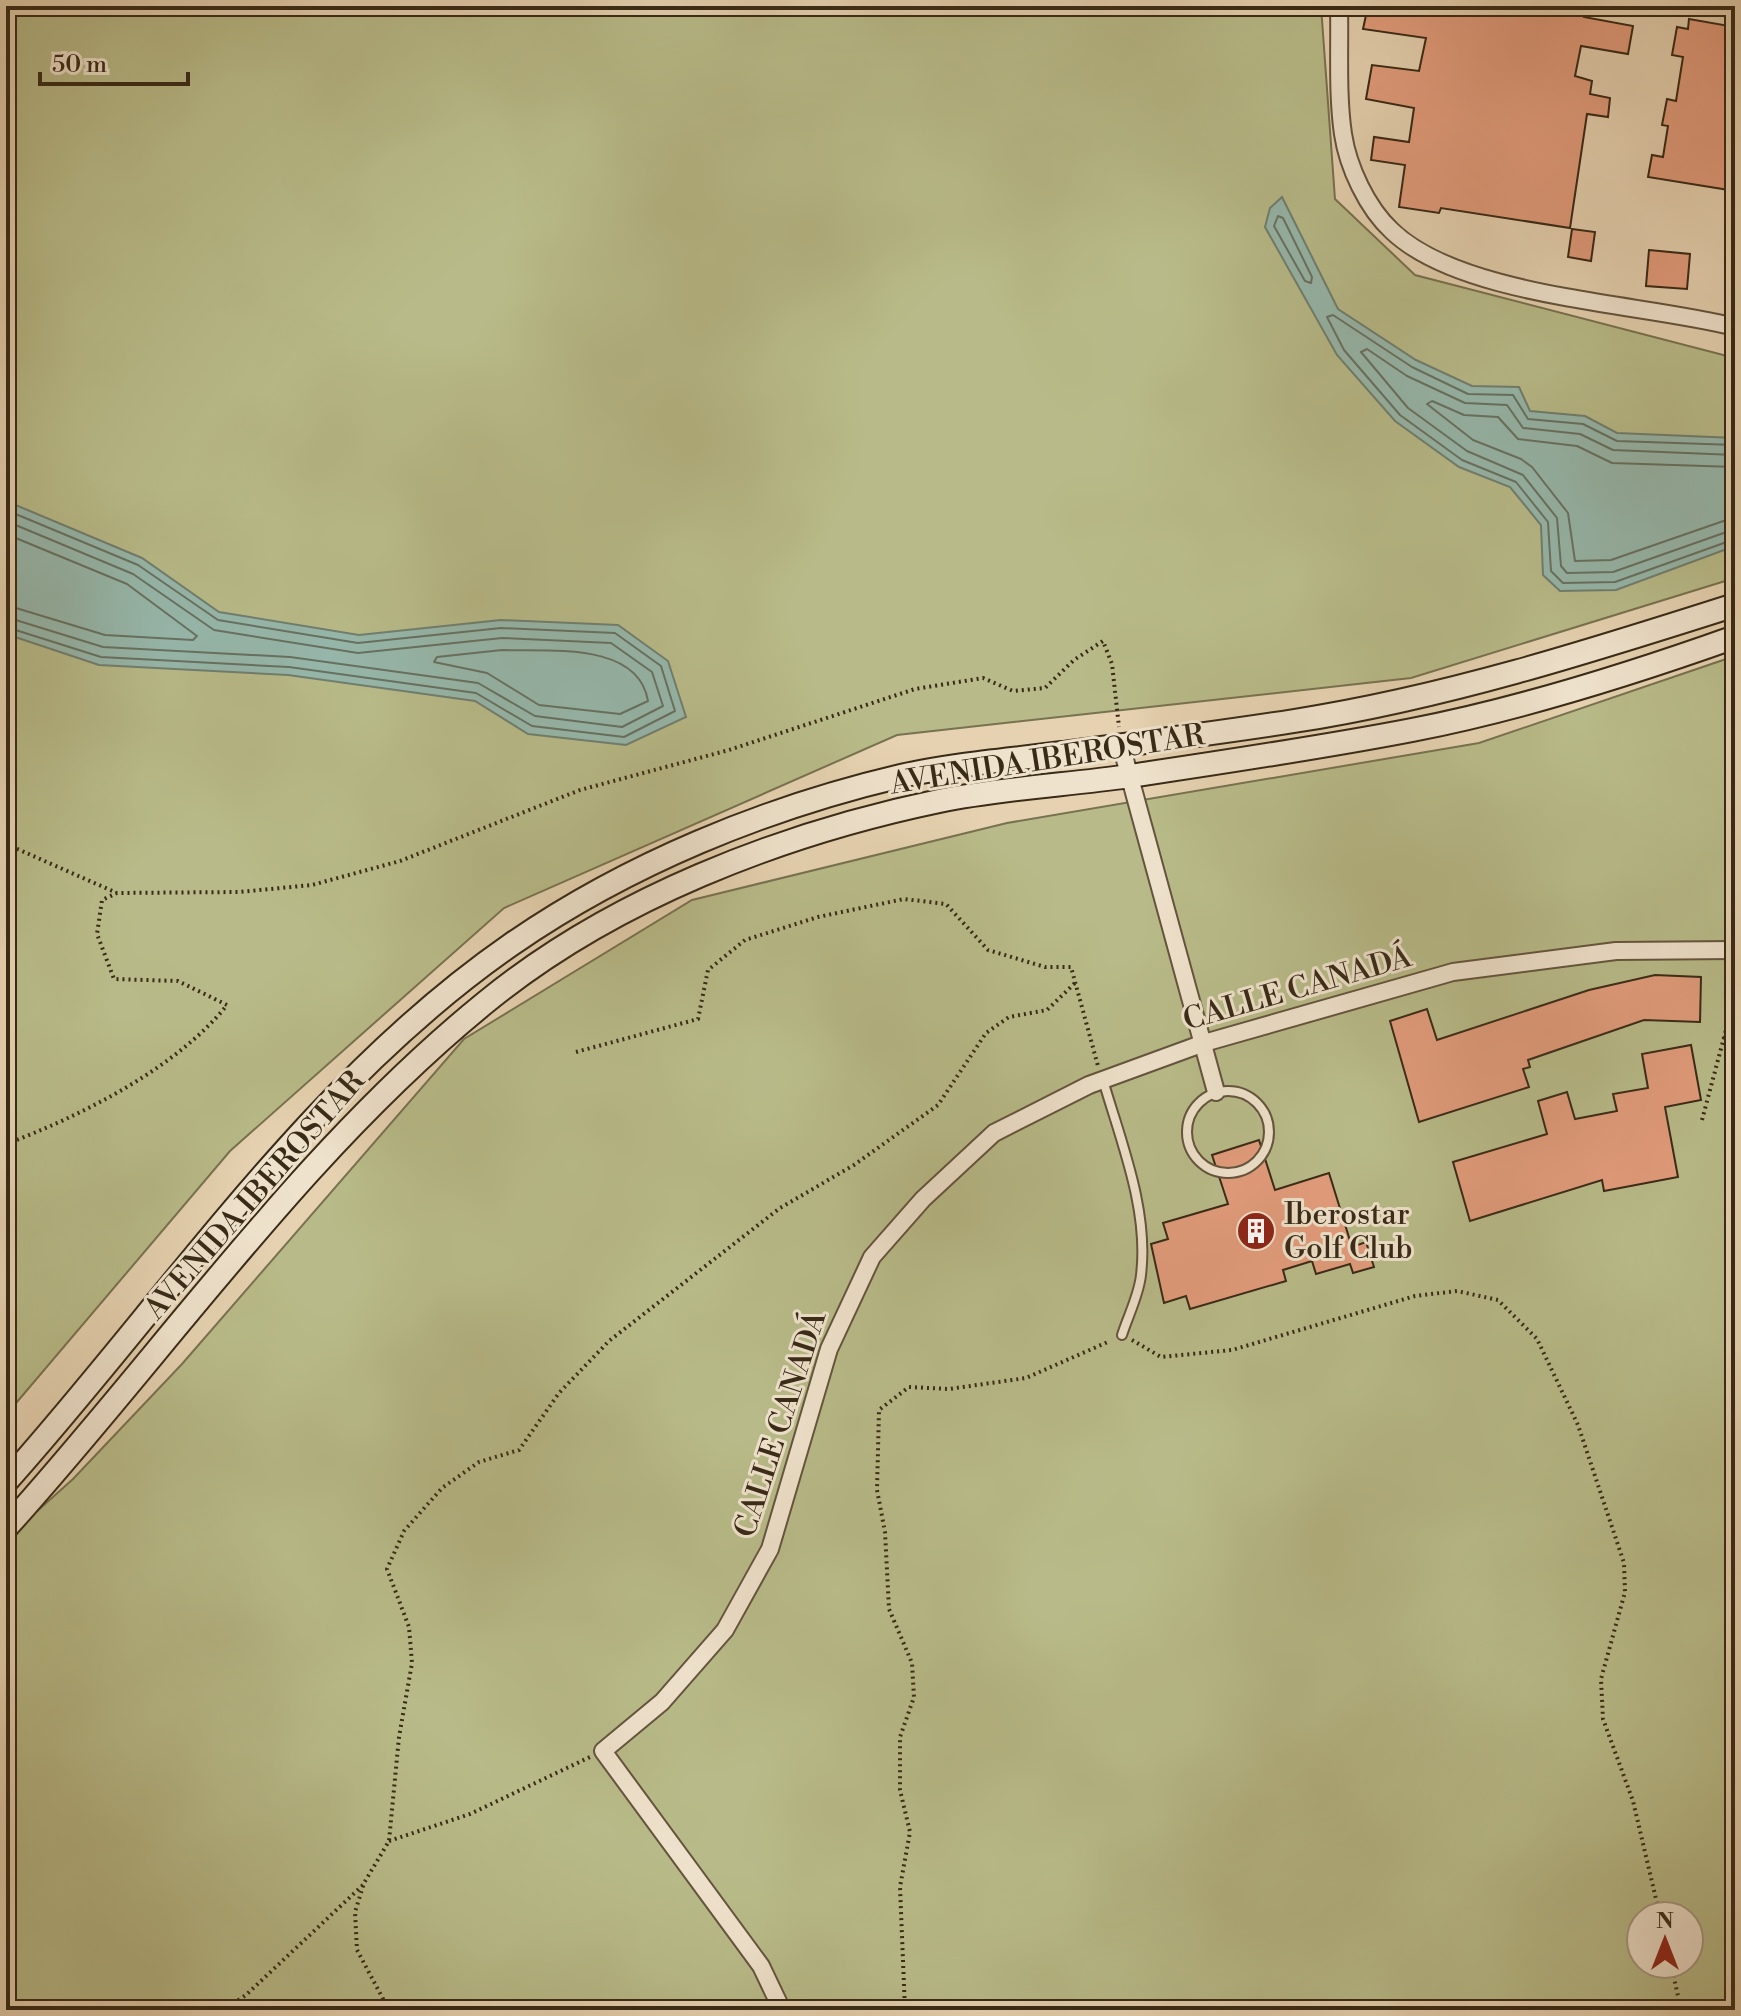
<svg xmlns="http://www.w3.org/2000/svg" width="1741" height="2016" font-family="'Libre Bodoni',serif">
<rect width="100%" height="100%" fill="#e6d2b1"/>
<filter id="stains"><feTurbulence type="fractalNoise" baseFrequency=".0025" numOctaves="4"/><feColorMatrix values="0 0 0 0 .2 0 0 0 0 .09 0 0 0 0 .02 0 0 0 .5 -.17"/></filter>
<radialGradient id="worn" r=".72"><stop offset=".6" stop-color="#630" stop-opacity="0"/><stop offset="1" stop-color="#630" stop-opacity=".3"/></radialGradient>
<path fill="#b8bb89" stroke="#787250" stroke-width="2" fill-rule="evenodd" d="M6,6H1321L1335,199L1415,275L1735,358V578L1411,678L897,735L504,908L230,1151L6,1415Z
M1735,656V2010H6V1539L73,1479L182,1364L464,1039L692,900L1007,823L1479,743ZM1641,1916H1689V1964H1641Z"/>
<path fill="#96b8ac" stroke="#707f70" stroke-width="2" d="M1282,197L1338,309L1416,360L1472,386L1519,387L1530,411L1585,416L1617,433L1735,438V546L1616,590L1560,591L1543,575L1541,525L1510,487L1459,467L1395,421L1337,355L1265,227L1270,208Z
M6,501L142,558L219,612L359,635L501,620L618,625L668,661L686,717L626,745L528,734L475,701L288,675L99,665L6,634Z"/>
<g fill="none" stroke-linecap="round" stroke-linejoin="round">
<path stroke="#677162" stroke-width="2" d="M1278,216L1283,218L1312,277L1311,283L1305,281L1274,226Z
M1735,445L1617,441L1583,424L1528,419L1513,395L1468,394L1412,367L1333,315L1327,317L1344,350L1400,415L1462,460L1516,482L1548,522L1551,571L1563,583L1615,582L1735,539
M1735,455L1613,450L1580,434L1523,428L1507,405L1465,403L1407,376L1367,349L1361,352L1408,408L1467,451L1523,475L1557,518L1561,566L1567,573L1613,572L1735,529
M1735,467L1612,463L1577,446L1518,439L1498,417L1464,415L1432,401L1427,404L1473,440L1521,459L1532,467L1568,513L1575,561L1611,560L1735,517
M6,510L138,565L218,620L358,643L501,628L615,633L661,666L675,711L624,737L532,726L476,693L289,667L101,657L6,627
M6,521L133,574L214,630L358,653L502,638L611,643L652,672L663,706L622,727L535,716L478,683L290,657L103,647L6,617
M6,534L127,584L197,636L193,640L105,635L6,605
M502,650C548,652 638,641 648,701L620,714L539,705L487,673L434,662L437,657Z"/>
</g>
<path fill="#e29c7c" stroke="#382a17" stroke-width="2" d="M1368,6H1586L1584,17L1633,26L1628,54L1581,46L1575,76L1592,81L1590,94L1610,98L1608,117L1587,114L1570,228L1441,208L1439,213L1399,207L1405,165L1371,160L1374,137L1409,142L1414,108L1366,99L1372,65L1419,71L1426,38L1363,29Z
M1689,19L1735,27V191L1648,177L1652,155L1663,157L1668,126L1662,125L1667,99L1676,101L1683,57L1672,55L1677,27L1688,29Z
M1572,229L1595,232L1591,261L1568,257Z
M1649,250L1690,254L1687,289L1646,286Z
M1655,975L1701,977L1700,1022L1644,1020L1528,1060L1530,1067L1523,1069L1529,1087L1419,1122L1390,1021L1427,1009L1437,1040L1589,990Z
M1691,1045L1701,1100L1665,1107L1678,1177L1604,1191L1602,1180L1470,1221L1453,1162L1547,1134L1538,1101L1567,1092L1575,1119L1617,1111L1613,1094L1648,1088L1642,1054Z
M1259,1140L1275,1190L1329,1173L1352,1247L1366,1242L1374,1267L1353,1273L1350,1264L1316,1274L1312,1261L1283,1270L1286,1281L1190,1309L1186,1296L1164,1303L1151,1244L1168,1239L1163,1223L1228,1204L1212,1155Z"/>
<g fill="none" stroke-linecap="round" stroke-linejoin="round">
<g stroke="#64543e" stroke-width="12">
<path id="lane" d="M1103,1080C1121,1142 1149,1210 1141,1275C1139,1295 1128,1316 1122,1335
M1187 1132a41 41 0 1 1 82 0a41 41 0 1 1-82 0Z"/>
</g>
<g stroke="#64543e" stroke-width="20">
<path id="street" d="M1339,6C1340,48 1337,93 1343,134C1348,167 1367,208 1392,231C1462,298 1642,303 1735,327
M1121,745L1216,1092
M782,2010L761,1966L603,1751L662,1702L725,1630L770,1549L829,1349L872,1257L923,1199L994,1133L1089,1085L1204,1043L1453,972L1616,951L1735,950"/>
</g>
<g stroke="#382a17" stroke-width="26">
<path id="secondary" d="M6,1482C169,1300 308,1085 512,944C628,864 765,808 901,776C954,764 1009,760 1062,753C1139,743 1217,733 1294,721C1443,698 1591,651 1735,605
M6,1528C165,1352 301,1152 486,1002C612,899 781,834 939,801C1002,788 1067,785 1130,776C1224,762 1319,748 1412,730C1521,709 1631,674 1735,637"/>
</g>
<path stroke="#382a17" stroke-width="4" stroke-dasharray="2 4" stroke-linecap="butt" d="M6,844L117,893
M1723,1037L1735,1045
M576,1052L698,1019L708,970L745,940L818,917L904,899L946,904L988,950L1045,967H1071L1098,1066
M1702,1120L1735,996
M6,1144C81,1116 177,1068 227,1005L178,981L114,979L97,934L102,900L117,893L239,892L312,885L400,861L580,790L729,750L915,689L983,678L1013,691L1045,688L1074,660L1103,641L1112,664L1119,727
M1132,1340L1161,1357L1232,1350L1415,1296L1457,1291L1498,1300L1537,1339L1578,1425L1624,1563L1625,1592L1601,1679L1603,1719L1633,1801L1660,1916
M389,1841L470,1814L590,1757
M1671,1964L1678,1996L1677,2010
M223,2010L246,1995L364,1884
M389,2010L357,1950L355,1912L364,1883L389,1841L399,1737L412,1663L409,1627L387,1569L404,1531L442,1488L479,1462L519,1450L559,1393L609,1341L780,1208L854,1165L938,1105L986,1033L1009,1017L1047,1010L1075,983
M905,2010L900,1887L910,1832L900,1790V1737L914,1697L912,1663L889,1609L885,1532L877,1490L879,1410L909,1387L949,1389L1026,1378L1110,1341"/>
<use href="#lane" stroke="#efe2cc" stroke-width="8"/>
<use href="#street" stroke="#efe2cc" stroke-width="16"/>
<use href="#secondary" stroke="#efe2cc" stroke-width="22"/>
</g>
<defs>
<g id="building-disc" transform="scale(2)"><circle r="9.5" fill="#8f2418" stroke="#efe2cc"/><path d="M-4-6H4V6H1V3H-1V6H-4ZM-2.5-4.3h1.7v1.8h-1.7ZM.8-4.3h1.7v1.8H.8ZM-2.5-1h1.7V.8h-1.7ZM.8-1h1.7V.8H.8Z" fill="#fff"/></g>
</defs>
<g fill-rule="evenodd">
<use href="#building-disc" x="1256" y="1231"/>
</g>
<g text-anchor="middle" stroke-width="6" stroke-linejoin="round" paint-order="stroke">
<g font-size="30" fill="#382a17" stroke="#efe2cc">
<text transform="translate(1047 759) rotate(-9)" y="10">AVENIDA IBEROSTAR</text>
<text transform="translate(1297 988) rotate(-16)" y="10">CALLE CANADÁ</text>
<text transform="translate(254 1195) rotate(-49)" y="10">AVENIDA IBEROSTAR</text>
<text transform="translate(780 1424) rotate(-72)" y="10">CALLE CANADÁ</text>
</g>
<g font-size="30" fill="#382a17" stroke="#efe2cc" text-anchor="start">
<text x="1284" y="1224">Iberostar<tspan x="1284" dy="34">Golf Club</tspan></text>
</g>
</g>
<rect width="1741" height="2016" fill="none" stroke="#e6d2b1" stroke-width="32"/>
<rect x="8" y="8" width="1725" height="2000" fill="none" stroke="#382a17" stroke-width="4"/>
<rect x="16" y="16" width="1709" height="1984" fill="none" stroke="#382a17" stroke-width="2"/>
<g transform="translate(1665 1940)"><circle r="38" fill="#efe2cc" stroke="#a69884" stroke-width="2"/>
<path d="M0-6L14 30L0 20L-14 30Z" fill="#8f2418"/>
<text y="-12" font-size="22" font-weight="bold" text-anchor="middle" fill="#382a17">N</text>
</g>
<path d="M40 72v12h148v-12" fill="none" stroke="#382a17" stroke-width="4"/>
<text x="52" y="72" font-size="24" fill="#382a17" stroke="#efe2cc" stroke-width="6" paint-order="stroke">50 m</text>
<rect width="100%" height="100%" filter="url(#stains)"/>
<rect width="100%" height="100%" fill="url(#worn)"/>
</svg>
